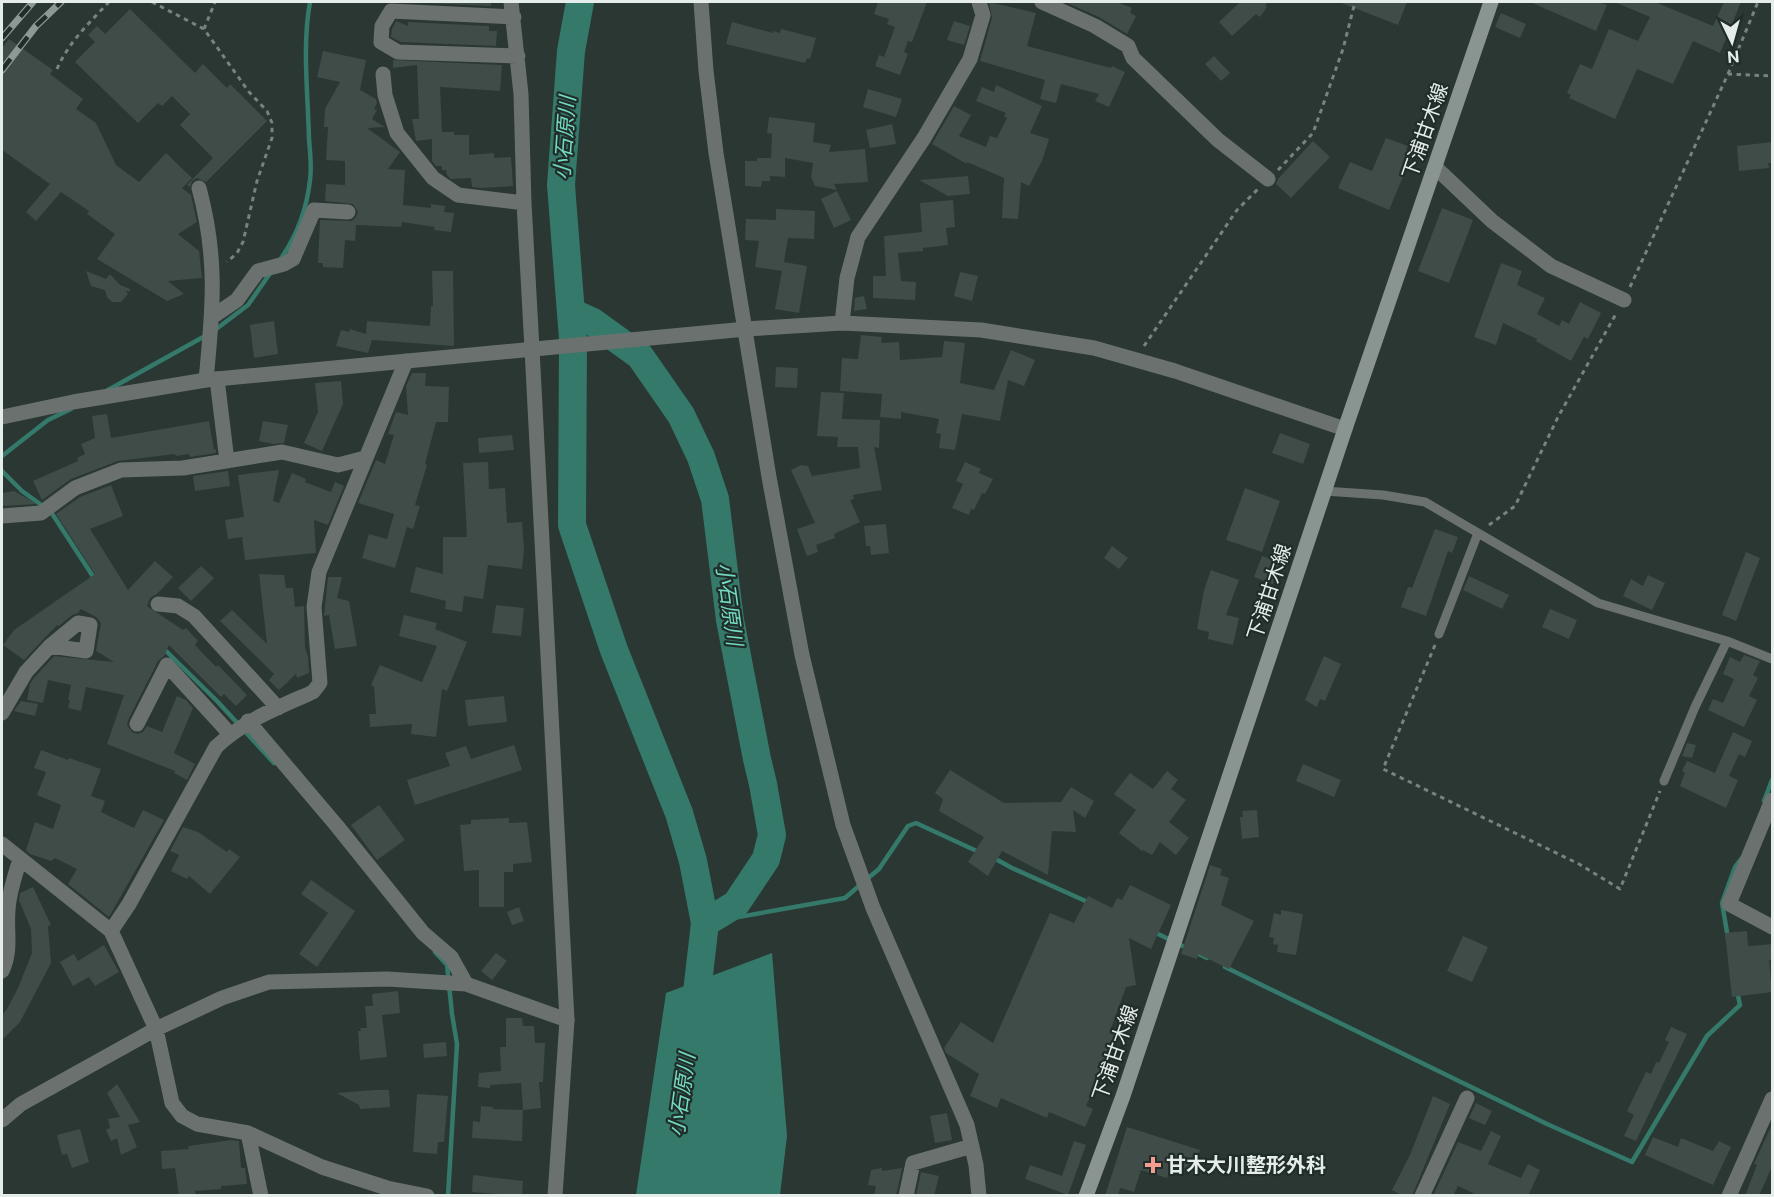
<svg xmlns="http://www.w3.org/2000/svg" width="1774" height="1197" font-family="'Public Sans','Noto Sans JP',sans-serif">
<rect width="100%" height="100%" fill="#2a3733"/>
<path fill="#34796a" d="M772,953L787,1136L780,1195H636L666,993Z"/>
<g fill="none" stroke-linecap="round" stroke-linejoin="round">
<path stroke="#34796a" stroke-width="4.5" d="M280,260C296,237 307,208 310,180C312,167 310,152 309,139C308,94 302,46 310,2
M215,330L248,305L271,272
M108,390L205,336
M2,456L48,420L71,409
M2,471L22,491L51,512L96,581
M163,648L217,701L274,763
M1764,801L1772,780
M992,857L1012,868L1090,903
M867,879L879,869L908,826L916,823L981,853
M705,923L845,898L860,885
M1152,931L1207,958
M1728,938L1722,903L1735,867L1741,859
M435,952L447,965L452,1014L457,1044L448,1196
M1225,967L1547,1124L1632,1162L1707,1036L1740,1005L1737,991"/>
<path stroke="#34796a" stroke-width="28" d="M580,2L571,51L561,185L573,339L572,525L614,650L679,813L693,861L705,923L694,1018
M571,312L593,322L640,356L681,415L701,457L715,499L730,620L757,759L763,784L772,835L766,859L736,904L705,923"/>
</g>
<path fill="#3f4c48" d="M409,2H491V6Z
M878,2H927L912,42L908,41L904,52L908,54L900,75L875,66L879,55L884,57L895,27L887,24L889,19L874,14Z
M989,2L1036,13L1027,46L1111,68L1112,66L1125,72L1109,107L1095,101L1099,94L1061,84L1056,103L1040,99L1045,80L980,61L992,18Z
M1065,2H1117L1132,8L1130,13L1136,16L1127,34L1099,17Z
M1239,2H1269L1265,5L1267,7L1260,17L1256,14L1232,36L1219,22L1240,2Z
M1339,2H1407L1398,25Z
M1530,2H1598L1607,5L1596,31Z
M1614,2H1655L1713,26L1724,2H1741L1720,53L1693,41L1673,84L1637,69L1615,119L1569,98L1571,95L1567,93L1580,64L1592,69L1609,29L1638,41L1650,17Z
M130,9L195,73L203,64L227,88L230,84L267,121L206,182L197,178L192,181L190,187L187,185L213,158L180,125L190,114L172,96L162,106L158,103L138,123L75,62L95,42L88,35L97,26L105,34Z
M1501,13L1526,24L1520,38L1495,27Z
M396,21L408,26V22L489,26V31H497L496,46L401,42L391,37L392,29Z
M954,21L970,26L964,45L947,40Z
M732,22L773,33V31L780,33L781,29L816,38L810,59L807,58L805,63L726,44Z
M9,39L53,70L50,74L83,99L76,109L96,123L116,165L139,182L166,153L192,178L182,188L191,195L197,222L178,234L199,251L202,278L168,281L184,294L167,301L97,259L115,234L87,214L89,211L61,192L36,221L26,212L50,184L2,150V48Z
M323,51L366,60L360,90L376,99L377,103L374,109L377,110L372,119L385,127L367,128L400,152L388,169L405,170L403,205L431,208V204L445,206L444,212L454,213L451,232L434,230L435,227L402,222L401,227L356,225L355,241L345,240L343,268L323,267V263H318L320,220L352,221L356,217L358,212L353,204L325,201L326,184L345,185V161L326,160L328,127H324L325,109L340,82L317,77Z
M1214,56L1230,73L1221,81L1205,64Z
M393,60L502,65L500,91L440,87L442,132H454V135H469V155L494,153V158L511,157L513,186L483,188L472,187L471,178L451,179L447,175L446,170H442V166H436L432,161V139L416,141L412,119H419L417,65L393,68Z
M996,85L1042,106L1030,133L1049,139L1042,161L1029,186L1021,182L1018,219L1002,218L1004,178L967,162V164L932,144L954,106L971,115L959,136L986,147L990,136L997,138L1007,118L1004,116L1006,113L976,101L982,87L994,92Z
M868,89L902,99L896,117L863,107Z
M769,117L815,123L813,142L831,145L829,152L865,149L868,182L834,184L837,190L815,186L811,177L813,163L785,158V177L770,176V181H762L761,187L745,186V161H757V158H771L772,134L767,133Z
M892,124L896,144L870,148L866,130Z
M1386,138L1408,146L1406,150L1413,153L1389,210L1338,188L1350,162L1372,171Z
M1313,141L1330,157L1291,198L1276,184L1278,179Z
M1773,142V163H1768L1769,168L1739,171L1737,146Z
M968,176L970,194L948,196L919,180Z
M837,191L851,220L834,228L821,199Z
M953,200L955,227L946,228L948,245L923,248V251L898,253L901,281L916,282L915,300L873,298V276H886L884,236L922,232L920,203Z
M1442,208L1473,220L1449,283L1418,271Z
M776,209L815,211L814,239L788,238L784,262L807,266L799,313L775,309L782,271L755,267L759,241L745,240L746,219L776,220Z
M1501,263L1522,271L1517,285L1545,298L1537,314L1559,326L1562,320L1569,324L1580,302L1601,313L1588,339L1584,337L1571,361L1536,341L1537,339L1503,323L1496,345L1474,337Z
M86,271L106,279L110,274L120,285L130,289V291H126L128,294L121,302H112L107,297L105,290L91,286Z
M432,271H453L454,346L372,340L368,353L336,346L341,330L349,332L350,329L366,334L367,321L430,326L431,306H433Z
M960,272L978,276L972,301L954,296Z
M864,296L867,309L854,311L855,298Z
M274,321L278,354L254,358L250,325Z
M861,335L882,337L881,343L899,342L900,360L942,357L944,341L965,343L960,383L994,390L1011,350L1035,360L1024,386L1008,380L1000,421L962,414L955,450L939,448L941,434L936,433L939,419L901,412V419L880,417L882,394L840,391L842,358L858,359Z
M776,367L798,368L797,388L775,387Z
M412,373H426L425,386L449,387L448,422H436L425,464L427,465L415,505L420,506L413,529L407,527L395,568L362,558L369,534L387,539L394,514L358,503L376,460L385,464L394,435L388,434L396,412L408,415L406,386Z
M341,381L343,404L322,451L304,443L318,412L315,383Z
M821,392L844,393L842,419L880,420L879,448L874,447L882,490L853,495L854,499L850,500L860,522L834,534L835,538L816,545L818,552L807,556L797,529L815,523L791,470L801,465L808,466L812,476L860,468L858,447H837L838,437L817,436Z
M107,414L111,438L209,421L214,450L216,449V453L190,457L189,454L176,456L175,454L118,461L71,479L42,500L33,481L78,461L77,458L85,454L81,444L95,438L92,416Z
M263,421L288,425L284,443L273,444L259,441Z
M1280,433L1310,444L1303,464L1272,453Z
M512,435L514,450L479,453L478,438Z
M488,462L489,489L505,488L507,523L522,522L524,550L522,569L488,565L483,599L464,596L462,612L445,609L446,601L410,592L416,567L443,574V537H467L463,463Z
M965,462L981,469L979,473L993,479L985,494L982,493L974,510L971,509L969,515L952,508L963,484L956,481Z
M279,470L273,501L279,503L292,473L306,479L305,482L331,492L335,482L344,486L328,525L314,520L316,553L245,560L242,537L228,539L225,520L244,517L238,475Z
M228,471L230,486L195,491L193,476Z
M111,485L123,516L90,529L128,590L155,561L173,577L157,594L150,598L147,606L183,630L186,628L198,641L195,645L216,667L218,665L247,695L236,706L224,694L221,697L169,645L164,656L158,661L128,720L127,725L132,732L137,734L143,732L147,726L162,732L177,696L186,700L193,708L174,753L195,764L187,780L174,773L175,771L107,744L124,695L86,687L81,711L68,708L70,700H68L71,685L48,680L43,703L27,700L30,684L34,678L54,656L114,662L96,651L101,623L96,617L81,609L78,613L72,615L59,626L57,625L24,660L3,645L14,630L95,574L56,514L80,497Z
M1245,488L1280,501L1262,552L1226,540Z
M14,491L16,492L37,504L2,506V493Z
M886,524L889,553L871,555L870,546H866L864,526Z
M1435,529L1458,537L1452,553L1448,551L1426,616L1401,607L1408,587L1412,588Z
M1112,546L1128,558L1119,569L1104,558Z
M1746,552L1760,558L1736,621L1722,615Z
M1262,556L1280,562L1273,584L1254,577Z
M201,566L214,578L191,601L178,588Z
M1211,570L1239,580L1226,615L1239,618L1233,645L1208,639L1209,632L1197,629L1204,590Z
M259,574L284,575L286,588H293L295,607L304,606L305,647L308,657L309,673L297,678L296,674L279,690L269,680L274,674L220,621L232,610L267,644Z
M1648,575L1665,583L1652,610L1623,596L1631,579L1643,586Z
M1469,576L1509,595L1502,609L1463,590Z
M328,577H342L337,598L349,601L357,646L335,649L329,615L324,616Z
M496,605L524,608L521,636L492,633Z
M1550,609L1577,620L1569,639L1542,627Z
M404,615L437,623L435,629L467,642L447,691L442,689L436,737L411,734L412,724L370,727L369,714H376L374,687L371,685L380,665L422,682L437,646L399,636Z
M1744,655L1760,661L1753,675L1758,678L1749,696L1757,700L1744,727L1708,710L1713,699L1723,703L1734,679L1723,674L1730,657L1740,662Z
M1324,656L1341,664L1325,701L1320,699L1317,707L1305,700Z
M504,696L507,722L468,726L465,700Z
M21,701L38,704L35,716L14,711Z
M1733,732L1752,741L1745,757L1739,754L1729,776L1738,780L1726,808L1680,786L1685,773L1682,771L1687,761L1715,773Z
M1687,743L1696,745L1692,758L1682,756Z
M514,745L522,770L415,805L407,780L450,766L445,753L466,746L471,759Z
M41,750L68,760L69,758L101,769L91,796L105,801L101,812L134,828L143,810L164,820L109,917L68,884L77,869L55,858L51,861L30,854L26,850L35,822L53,829L61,805L37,795L46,772L34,768Z
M1303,764L1341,780L1334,797L1296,781Z
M950,770L1004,803L1061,802L1071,787L1094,801L1085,818L1073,810L1076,832L1052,831L1048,875L1002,851L988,876L968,862L984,837L939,811L943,799L935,793Z
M1167,771L1178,780L1171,789L1186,800L1169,822L1189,838L1176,855L1160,842L1152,855L1143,850L1142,851L1119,833L1136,810L1114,794L1130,773L1153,789Z
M379,805L405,840L377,860L351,825Z
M1257,810L1259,837L1242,839L1240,817H1243L1242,811Z
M509,818V823L527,822L532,862L513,864V872H504V907H479V870L464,871L460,825L471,824V820Z
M183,827L198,832L227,852L229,849L240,857L210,894L189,876L187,879L171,871L179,855L170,851Z
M1210,865L1222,869L1220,875L1229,878L1221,905L1254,921L1229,969L1198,954L1197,959L1181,954Z
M311,880L355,911L317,967L299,954L328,913L301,894Z
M1130,885L1171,905L1151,949L1129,938L1136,985L1126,987L1110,1031L1116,1036L1086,1106L1093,1109L1085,1127L1049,1112L1047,1118L1001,1098L997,1108L970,1096L979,1074L946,1053L944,1048L961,1022L993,1043L1050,913L1074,923L1088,896L1112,908L1117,898L1122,900Z
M33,887L51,925L48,926L51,963L20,1022L2,1040V1015L7,1009L18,988L32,953L31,929L19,900L20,893Z
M519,907L524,921L512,925L507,912Z
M1281,910L1303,914L1296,955L1277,952L1278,945L1273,944L1274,938L1269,937L1274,913L1281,915Z
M1747,931L1748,946L1773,944V960H1769L1772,992L1732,997L1725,933Z
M1463,936L1488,947L1472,982L1447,971Z
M104,945L119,972L95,986L89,977L73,986L60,962L74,954L78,961Z
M496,953L507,961L492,980L481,971Z
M398,991L400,1013L382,1015L387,1057L360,1060L358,1031H361L360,1028H367L365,1006H373L372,994Z
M506,1018H522L523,1026H534L535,1043H545L543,1082H539L541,1108L523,1110L521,1083L490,1085V1088L478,1087L479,1073L501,1071L500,1047H506Z
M1671,1027L1687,1034L1636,1141L1624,1136L1634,1115L1627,1111L1646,1072L1651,1074L1656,1062L1659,1063L1669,1042L1665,1040Z
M446,1042L447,1056L424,1058L423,1044Z
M117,1084L140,1122L128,1125L137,1147L121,1155L117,1138L111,1141L106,1130L110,1128L108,1119L120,1117L107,1093Z
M374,1090H389L390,1107L360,1109L359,1105L337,1093Z
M417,1094L448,1096L444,1142H438L437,1154L413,1152Z
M1433,1096L1450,1104L1412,1196H1403L1392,1190L1410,1155Z
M1476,1103L1492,1111L1485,1125L1469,1118Z
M481,1106L493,1107V1109L523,1110L522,1141L472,1138L473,1121L480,1122Z
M947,1113L952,1140L935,1143L930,1116Z
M1773,1122V1164L1759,1196H1745L1757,1165L1754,1164Z
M1127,1127L1200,1150L1193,1174L1171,1167L1167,1178L1141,1170L1134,1192L1120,1188L1118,1196H1105Z
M80,1129L89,1162L72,1168L67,1154L62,1155L57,1135Z
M1491,1131L1501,1136L1488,1164L1521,1178L1528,1164L1540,1170L1528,1196H1479L1458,1186L1453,1196H1433L1458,1142L1481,1151Z
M1653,1137L1678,1147L1681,1138L1713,1151L1719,1141L1731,1147L1713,1185L1645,1155Z
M232,1140L239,1141L241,1168H245L247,1184L221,1186V1189L195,1191L196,1196H179L175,1168L162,1169L161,1151L189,1149L188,1146Z
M1074,1141L1086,1145L1068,1195L1025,1179L1030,1165L1062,1176Z
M882,1168V1171L902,1168L896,1196H874L876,1186L868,1185L871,1170Z
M921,1172L939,1176L934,1196H916Z
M473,1175L523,1181L522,1196L472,1192Z"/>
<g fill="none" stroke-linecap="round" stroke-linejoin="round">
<path stroke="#78837f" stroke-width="3" stroke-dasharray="4.5 4.5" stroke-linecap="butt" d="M152,2L204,29L249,92L267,111L272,123V138L257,181L243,242L237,253L227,262
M204,29L215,2
M57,69C68,43 90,22 109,2
M1728,74L1758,2
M1278,170L1313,133L1343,49L1355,2
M1630,287L1728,74L1772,76
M1144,346L1237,210L1258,189
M1489,525L1515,506L1558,417L1617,312
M1435,645L1383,769L1579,864L1620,889L1660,791"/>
<path stroke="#6b716f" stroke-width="9" d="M1324,491L1383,495L1425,502L1598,603L1727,641L1772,659
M1439,634L1478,533
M1664,781L1695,707L1727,641"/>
<path stroke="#6b716f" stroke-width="15" d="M511,2L521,94L524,203L532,349
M701,2L706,71L716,153L769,477L802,655L843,825L873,908L967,1125L976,1165L979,1196
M1042,2L1095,26L1128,46L1133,58L1218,140L1268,179
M514,17L391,11L382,26L381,42L398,52L518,56
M383,74L385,95L397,133L433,178L458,195L524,203
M1435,167L1492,221L1551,266L1624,300
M199,188C218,258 213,309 206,380
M212,317L237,300L258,271L284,264L293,259L314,210L348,212
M842,323L847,278L858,237L924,138L970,59L983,15L979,2
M217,379L227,461
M2,516L41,513L75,488L121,470L183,468L282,452L338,465L365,458
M158,604L178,606L194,616L278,708
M2,713L26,672L50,646L78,623L90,625L86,651L50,646
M248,721L337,826L423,933L451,957L466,984
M137,724L167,665L230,734
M1772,800L1729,904L1772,927
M2,844L111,931L156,1029L172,1103L182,1116L197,1124L248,1133L322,1167L387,1188L427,1196
M111,931L129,904L216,747C245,720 277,708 313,692L320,683L314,607L319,572L406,361
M2,971C12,949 6,933 8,910C9,892 15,876 20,859
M2,1120L21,1104L156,1029L222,998L269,982L387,979L466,984L567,1020
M248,1133L261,1196
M906,1196L913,1163L972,1146
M1422,1196L1467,1098
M1729,1196L1772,1099"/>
<path stroke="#6b716f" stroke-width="15" d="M532,349L567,1020L555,1196
M2,417L73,402L206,380L746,329L842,323L981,330L1094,348L1175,371L1345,429"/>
<path stroke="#8a9491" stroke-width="15" d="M1086,1196L1123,1096L1345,429L1491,2"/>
<g stroke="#8e9895" stroke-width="7">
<path id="rail" d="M2,38L33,2
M2,70L36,26L61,2"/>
</g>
<use href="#rail" stroke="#212d29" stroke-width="4.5" stroke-dasharray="14" stroke-linecap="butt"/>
</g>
<path fill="#f59c92" stroke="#212d29" stroke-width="2" d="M1150 1156h6v6h6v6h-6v6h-6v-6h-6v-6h6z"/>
<g text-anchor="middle" stroke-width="4.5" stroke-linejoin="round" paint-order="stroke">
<g font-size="20" fill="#e5edeb" stroke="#212d29">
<text transform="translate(1425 131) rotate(-71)" y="7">下浦甘木線</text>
<text transform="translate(1269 592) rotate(-72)" y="7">下浦甘木線</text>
<text transform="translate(1115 1053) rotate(-71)" y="7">下浦甘木線</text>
</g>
<g font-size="20" font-weight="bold" fill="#e5edeb" stroke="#212d29" text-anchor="start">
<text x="1166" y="1172">甘木大川整形外科</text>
</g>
<g font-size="21" font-style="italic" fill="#72dac2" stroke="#212d29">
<text transform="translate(565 138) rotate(-86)" y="7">小石原川</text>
<text transform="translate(729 604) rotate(82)" y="7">小石原川</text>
<text transform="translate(682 1095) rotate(-82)" y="7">小石原川</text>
</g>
</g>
<rect width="1774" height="1197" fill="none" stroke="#e5edeb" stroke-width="6"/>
<g transform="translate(1732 42) rotate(175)" stroke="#212d29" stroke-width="4.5" paint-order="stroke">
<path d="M0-4.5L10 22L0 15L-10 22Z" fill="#e5edeb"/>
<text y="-9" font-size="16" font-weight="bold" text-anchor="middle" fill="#e5edeb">N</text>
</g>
</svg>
